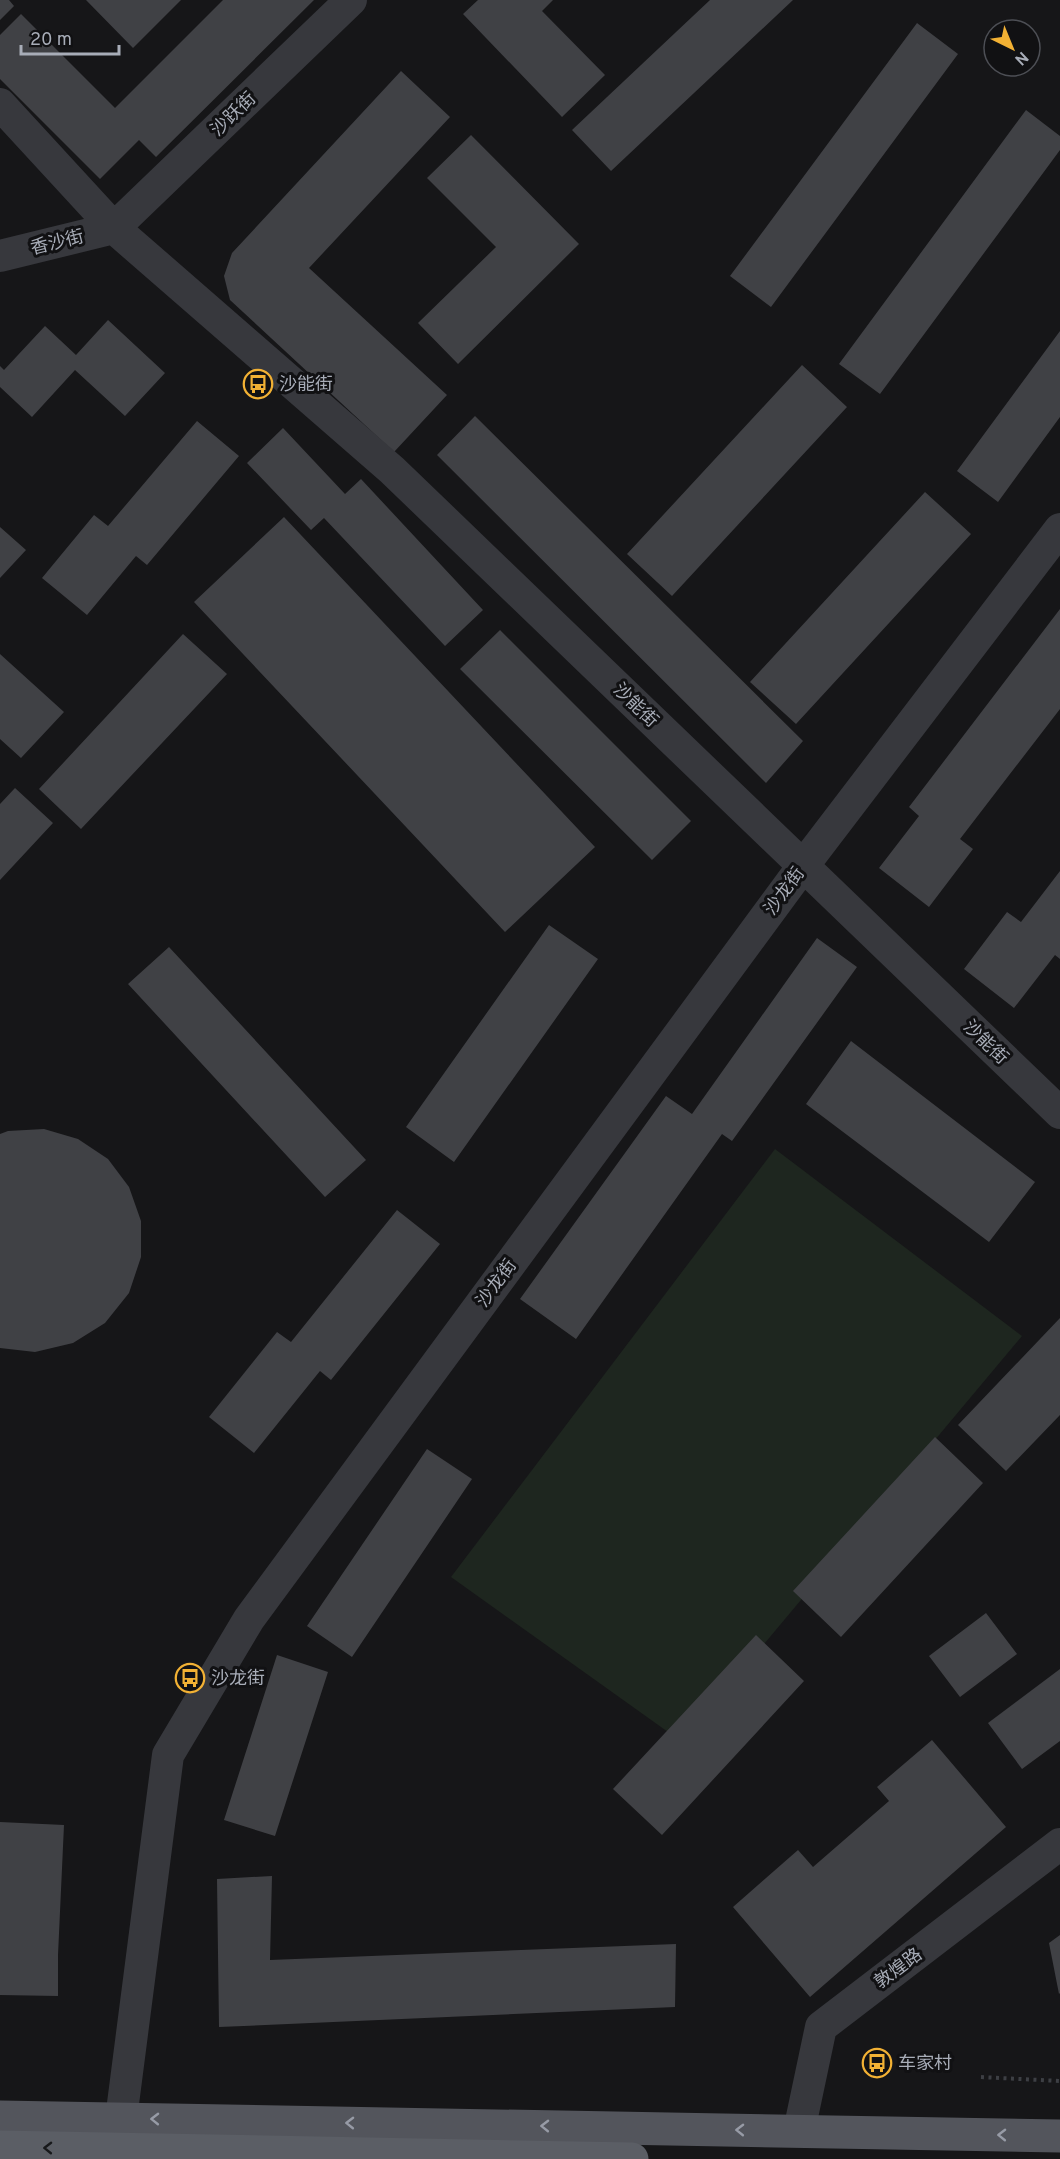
<svg xmlns="http://www.w3.org/2000/svg" width="1060" height="2159" font-family="Overpass,'Noto Sans SC',sans-serif">
<rect width="100%" height="100%" fill="#161618"/>
<path fill="#1e261f" d="M775,1149L1022,1336L682,1742L451,1577Z"/>
<path fill="#404145" d="M0,0H9L14,6L0,20Z
M86,0H181L133,48Z
M223,0H314L156,157L139,140L100,179L0,79V35L21,14L115,108Z
M478,0H553L542,11L605,75L562,117L463,14Z
M710,0H793L611,171L572,130Z
M917,23L958,54L771,307L730,276Z
M401,71L450,117L309,268L447,395L394,452L230,300L224,276L232,253Z
M1026,110L1060,136V150L880,394L839,364Z
M471,135L579,244L458,364L418,323L496,247L427,178Z
M108,320L165,373L125,416L75,370L32,417L0,387V366L4,370L45,326L76,355Z
M1060,331V417L998,502L957,471Z
M802,365L847,407L672,596L627,554Z
M475,416L803,741L766,783L437,455Z
M197,421L239,456L147,565L136,556L87,615L42,578L94,515L108,526Z
M283,428L345,494L361,479L483,610L445,646L324,518L311,530L247,463Z
M925,492L971,534L796,724L750,682Z
M284,517L595,847L505,932L194,602Z
M0,527L26,550L0,578Z
M1060,609V709L960,839L973,849L929,907L879,868L919,816L909,807Z
M500,630L691,821L652,860L460,669Z
M183,634L227,674L81,829L39,789Z
M0,654L64,712L21,758L0,739Z
M15,788L53,823L0,880V804Z
M1060,871V959L1055,955L1014,1008L964,969L1007,912L1021,922Z
M549,925L598,959L454,1162L406,1127Z
M817,938L857,967L732,1141L722,1134L576,1339L520,1299L666,1096L692,1114Z
M169,947L366,1160L325,1197L128,984Z
M851,1041L1035,1182L989,1242L806,1104Z
M44,1129L78,1139L108,1159L129,1187L141,1221V1257L129,1293L105,1323L73,1343L35,1352L0,1348V1134L8,1131Z
M397,1210L440,1244L331,1380L320,1371L254,1453L209,1417L277,1332L291,1342Z
M1060,1318V1415L1006,1471L958,1425Z
M935,1437L983,1483L841,1637L793,1591Z
M427,1449L472,1479L352,1657L307,1626Z
M986,1613L1017,1654L960,1697L929,1656Z
M756,1635L804,1681L662,1835L613,1789Z
M277,1655L328,1672L275,1836L224,1820Z
M1060,1669V1741L1022,1769L988,1723Z
M932,1740L1006,1827L810,1997L733,1907L798,1850L813,1867L889,1801L877,1787Z
M0,1822L64,1825L58,1955V1996L0,1995Z
M272,1876L270,1960L676,1944L675,2007L219,2027L217,1879Z
M1060,1935V1993L1059,1994L1049,1943Z"/>
<g fill="none" stroke-linecap="round" stroke-linejoin="round">
<path stroke="#3d3f44" stroke-width="4" stroke-dasharray="3 4.5" stroke-linecap="butt" d="M981,2077L1060,2081"/>
<path stroke="#37383d" stroke-width="32" d="M0,104L114,228L392,470L1060,1113
M0,256L114,228L351,0
M121,2119L168,1755L249,1619L803,866L1060,529
M799,2131L821,2027L1060,1844"/>
<path stroke="#53555c" stroke-width="33" d="M0,2117L1060,2136"/>
<path stroke="#5b5e65" stroke-width="33" d="M0,2147L632,2159"/>
</g>
<defs><path id="oneway-chevron" d="M-2-3.5L2.5 0L-2 3.5" fill="none" stroke-width="1.6" stroke-linecap="round" stroke-linejoin="round" transform="scale(1.5)"/></defs>
<g stroke="#979ba6">
<use href="#oneway-chevron" transform="translate(155 2119) rotate(-179)"/>
<use href="#oneway-chevron" transform="translate(350 2123) rotate(-179)"/>
<use href="#oneway-chevron" transform="translate(545 2126) rotate(-179)"/>
<use href="#oneway-chevron" transform="translate(740 2130) rotate(-179)"/>
<use href="#oneway-chevron" transform="translate(1002 2135) rotate(-179)"/>
</g>
<use stroke="#18191b" href="#oneway-chevron" transform="translate(48 2148) rotate(-179)"/>
<defs>
<g id="bus-ring" transform="scale(1.5)"><circle r="9.5" fill="#111113" stroke="#f2b134" stroke-width="1.5"/><path d="M-5-6H5V4H4V6H2V4H-2V6H-4V4H-5ZM-3.5-4V0h7V-4ZM-3.5 1.2v1.5H-2V1.2ZM2 1.2v1.5H3.5V1.2Z" fill="#f2b134"/></g>
</defs>
<g fill-rule="evenodd">
<use href="#bus-ring" x="258" y="384"/>
<use href="#bus-ring" x="190" y="1678"/>
<use href="#bus-ring" x="877" y="2063"/>
</g>
<g text-anchor="middle" stroke-width="6" stroke-linejoin="round" paint-order="stroke">
<g font-size="18" fill="#a8adb8" stroke="#111113">
<text transform="translate(233 114) rotate(-44)" y="6">沙跃街</text>
<text transform="translate(57 242) rotate(-14)" y="6">香沙街</text>
<text transform="translate(636 705) rotate(44)" y="6">沙能街</text>
<text transform="translate(784 891) rotate(-54)" y="6">沙龙街</text>
<text transform="translate(986 1042) rotate(44)" y="6">沙能街</text>
<text transform="translate(496 1283) rotate(-54)" y="6">沙龙街</text>
<text transform="translate(898 1968) rotate(-37)" y="6">敦煌路</text>
</g>
<g font-size="18" fill="#a8adb8" stroke="#111113" text-anchor="start">
<text x="279" y="390">沙能街</text>
<text x="211" y="1684">沙龙街</text>
<text x="898" y="2069">车家村</text>
</g>
</g>
<g transform="translate(1012 48) rotate(137)"><circle r="28" fill="#111113" stroke="#4d4f55" stroke-width="1.5"/>
<path d="M0-4.5L10 22L0 15L-10 22Z" fill="#f2b134"/>
<text y="-9" font-size="16" font-weight="bold" text-anchor="middle" fill="#a8adb8">N</text>
</g>
<path d="M21 45v9h98v-9" fill="none" stroke="#a8adb8" stroke-width="3"/>
<text x="30" y="45" font-size="18" fill="#a8adb8" stroke="#111113" stroke-width="4.5" paint-order="stroke">20 m</text>
</svg>
